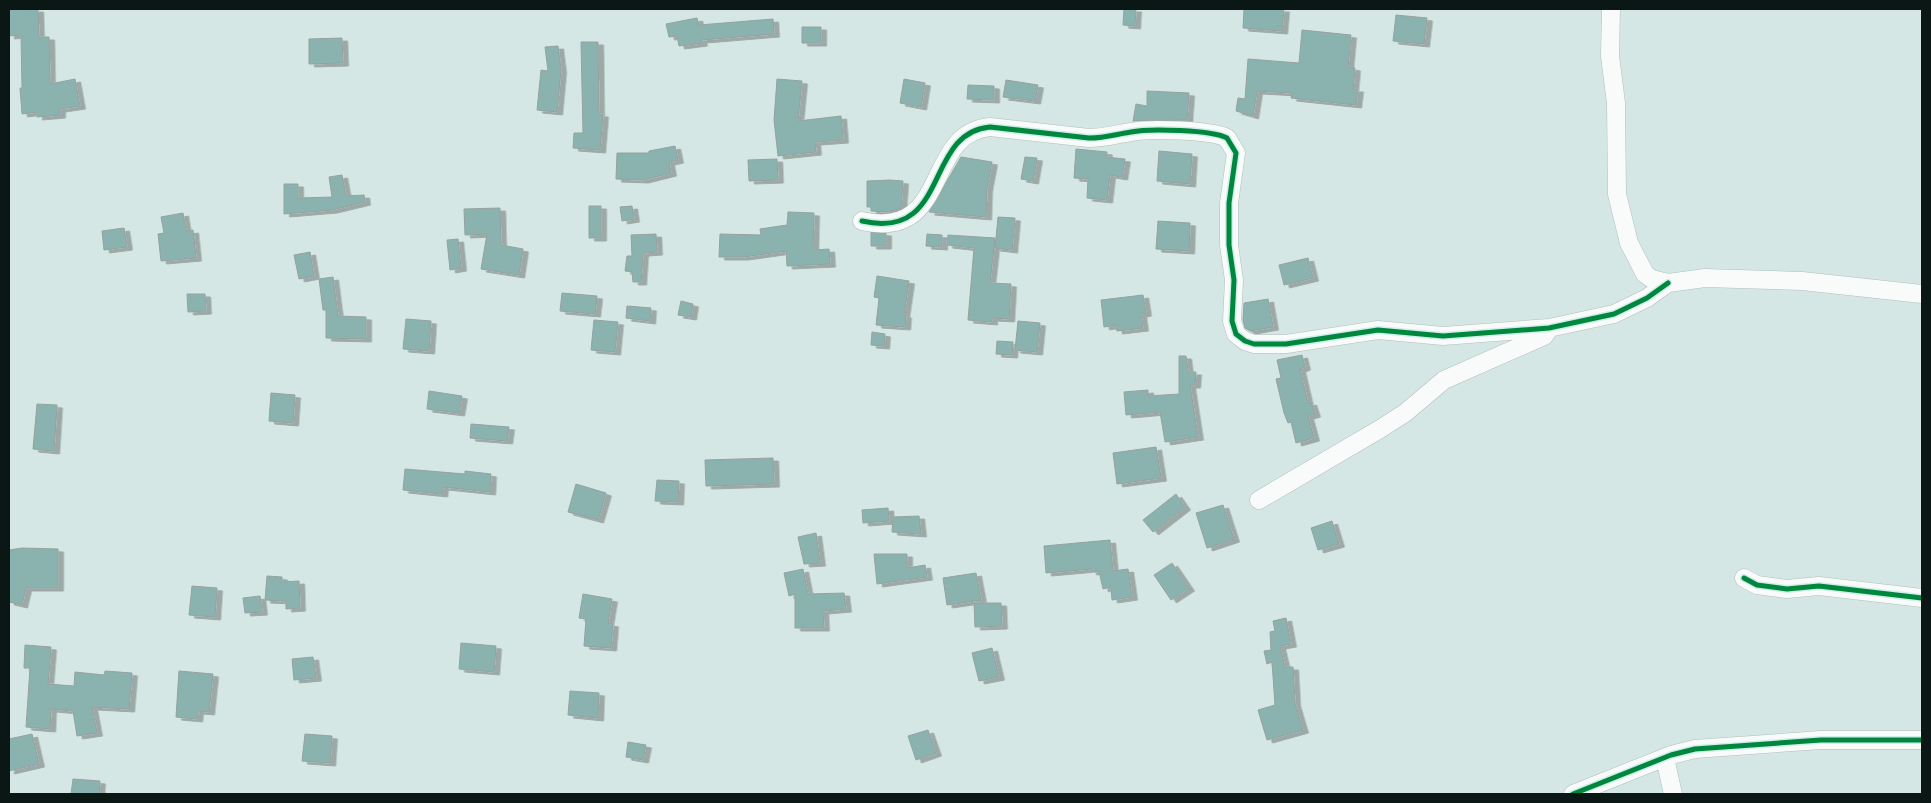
<svg xmlns="http://www.w3.org/2000/svg" width="1931" height="803" font-family="'Nunito Sans',sans-serif">
<defs>
<filter id="shadow"><feDropShadow dx="5.5" dy="3" stdDeviation="0" flood-color="#0004"/></filter>
</defs>
<rect width="100%" height="100%" fill="#d5e7e4"/>
<path fill="#8ab3b0" stroke="#94a29f" filter="url(#shadow)" d="M38,9L39,37H49L50,84L75,79L80,106L60,109V115L37,117V112L22,114L20,88H22L21,35L9,36V10Z
M1124,9H1136L1135,26L1123,25Z
M1244,9H1284L1282,31L1243,28Z
M1396,15L1427,18L1424,44L1393,41Z
M697,18L699,25L773,19L774,34L701,40L702,43L679,46L677,36L669,37L666,24Z
M802,27H821V43H802Z
M1302,30L1351,35L1348,67L1355,68L1353,89H1358L1356,105L1291,98L1292,93L1257,91L1253,116L1236,111L1238,98L1245,99L1248,59L1299,63Z
M342,38L343,63L309,64V39Z
M581,42H598L599,114H603L600,150L573,148L574,133H583Z
M558,46L561,70L557,112L537,110L541,70L548,71L545,47Z
M777,79L802,81L798,121L841,116L843,140L815,142L816,152L778,156L774,120Z
M904,79L925,83L921,107L900,103Z
M1006,80L1038,85L1035,101L1003,97Z
M968,85L994,86V100L967,99Z
M1147,91L1189,93L1187,120L1133,121L1136,104L1147,106Z
M675,146L678,160L669,162L671,173L643,180L616,179L617,153H649V151Z
M1076,149L1107,152L1106,157L1125,159L1122,177L1110,175L1107,200L1087,198L1088,179L1074,178Z
M1159,151L1192,154L1190,184L1157,181Z
M961,157L992,162L987,188L986,217L929,212Z
M1025,157L1037,158L1033,181L1021,179Z
M777,159L778,180L749,181L748,160Z
M342,175L346,196L364,195L365,202L332,210L284,214V184H298V198L332,197L329,177Z
M890,180L903,181L901,208L889,212L871,211V207H867V181Z
M589,206H601V238H589Z
M632,206L634,219L622,221L620,207Z
M500,208L501,245L523,249L519,275L481,269L487,234L465,235L464,209Z
M788,212L814,213L813,250L829,249L830,264L787,266L786,251L743,257H719L720,234L761,235L760,229L787,225Z
M183,213L186,231L193,230L196,258L161,261L158,234L164,233L161,217Z
M998,217L1015,218L1012,250L995,248Z
M1158,221L1190,223L1189,251L1156,249Z
M124,228L127,247L104,250L102,231Z
M871,232L886,233V246H871Z
M656,234L657,252L643,253L641,282H633L632,272L625,271L627,256H632L631,235Z
M927,234L942,235V247L926,246Z
M948,235L995,238L990,283L1011,284L1009,319L992,318V322L968,320L974,248L947,245Z
M458,239L461,268L450,270L447,240Z
M310,252L314,276L299,279L294,255Z
M1308,258L1313,278L1284,285L1279,265Z
M877,276L909,281L904,315H906L905,327L876,325L879,298L874,297Z
M333,277L338,316L366,317V339L326,338V310H323L319,279Z
M562,293L597,296L595,314L560,311Z
M187,294H205L206,311L188,312Z
M1143,295L1146,313L1141,314L1143,328L1117,331L1116,325L1104,327L1101,300Z
M1268,299L1273,327L1250,331L1245,328L1243,320L1244,303Z
M681,301L693,304L691,317L678,315Z
M627,306L651,308L650,321L626,318Z
M406,319L431,321L429,351L403,349Z
M594,320L618,322L615,352L591,350Z
M1018,321L1040,323L1037,352L1015,350Z
M872,332L885,334L884,346L871,345Z
M997,341L1013,342L1012,355L996,354Z
M1302,355L1305,367L1300,369L1308,403L1311,402L1315,414L1308,416L1314,438L1296,443L1291,422L1288,423L1284,413L1276,379L1281,378L1277,360Z
M1179,356H1186L1188,372H1196L1195,385H1190L1198,437L1165,442L1160,412L1126,415L1124,392L1148,390V396L1179,394Z
M429,391L462,396L459,413L427,409Z
M271,393L295,395L293,423L269,421Z
M37,404L57,405L54,451L33,449Z
M471,424L509,427L507,441L470,438Z
M1156,447L1161,478L1117,484L1113,453Z
M773,458L774,484L706,486L705,460Z
M405,469L465,474V471L491,474L490,492L443,487L442,494L403,490Z
M657,480L679,481L678,502L655,501Z
M576,484L606,493L598,520L568,512Z
M1176,494L1185,507L1153,532L1143,520Z
M1223,505L1234,539L1207,548L1196,513Z
M888,508L889,521L863,523L862,510Z
M919,516L921,534L892,532L893,517Z
M1332,521L1339,544L1318,550L1311,528Z
M816,533L820,563L804,564L798,537Z
M1110,540L1113,571L1128,569L1132,597L1112,600L1111,587L1103,589L1099,571L1091,572V569L1046,573L1044,546Z
M22,548L58,549V588H26L22,605L9,602V550Z
M874,554H907V568L925,565L927,577L877,584Z
M1172,563L1189,588L1171,600L1154,575Z
M803,569L808,594L844,593L846,609L823,611L824,628H795V594L789,596L784,573Z
M976,573L981,600L947,605L943,578Z
M267,576L282,577V582L299,581L300,608L286,609V601L265,600Z
M192,586L217,588L215,617L189,615Z
M583,594L612,599L608,623L613,624L611,648L584,646L586,619L579,618Z
M260,596L262,612L245,613L243,598Z
M974,603H1001L1002,626L975,627Z
M1286,618L1291,644L1280,646L1285,667H1293L1295,703L1303,730L1267,740L1258,710L1275,705L1272,662L1267,664L1264,651L1271,650L1270,632L1275,631L1273,621Z
M461,643L496,646L494,672L459,669Z
M25,645L51,647L48,684L74,686L75,672L104,675L105,671L132,673L129,709L92,707L97,733L77,736L73,711L51,709L50,729L26,727L30,668H24Z
M992,648L999,677L979,681L972,653Z
M313,657L316,678L294,680L292,659Z
M179,671L213,674L209,712L198,711L197,719L176,717Z
M570,691L599,693L598,718L568,715Z
M928,730L936,753L916,760L908,736Z
M32,734L39,764L9,771V739Z
M305,734L332,736L330,763L302,761Z
M628,742L646,745L643,760L626,757Z
M73,779L100,781L99,794H71Z"/>
<g fill="none" stroke-linecap="round" stroke-linejoin="round">
<g stroke="#b0bebc" stroke-width="19">
<path id="street" d="M1611,9L1610,56L1616,103L1617,194L1629,243L1645,274L1652,279L1668,283L1705,278L1802,281L1922,294
M862,221C951,241 923,133 990,127L1089,138C1105,138 1117,134 1131,132C1149,128 1213,130 1227,138L1236,153L1229,203V245L1234,280L1232,321L1236,334L1245,341L1254,344H1286L1378,330L1443,336L1549,328L1614,314L1647,298L1668,283
M1259,500L1380,429L1405,413L1444,380L1544,336L1549,329
M1744,578L1757,585L1787,589L1819,586L1922,598
M1665,758L1673,794
M1573,794L1671,755L1695,749L1821,740H1922"/>
</g>
<use href="#street" stroke="#f9fbfb" stroke-width="18"/>
<g stroke="#ceeeea" stroke-width="8">
<path id="cycleway" d="M862,221C951,241 923,133 990,127L1089,138C1105,138 1117,134 1131,132C1149,128 1213,130 1227,138L1236,153L1229,203V245L1234,280L1232,321L1236,334L1245,341L1254,344H1286L1378,330L1443,336L1549,328L1614,314L1647,298L1668,283
M1744,578L1757,585L1787,589L1819,586L1922,598
M1573,794L1671,755L1695,749L1821,740H1922"/>
</g>
<use href="#cycleway" stroke="#00873e" stroke-width="5"/>
</g>
<rect width="1931" height="803" fill="none" stroke="#0b1715" stroke-width="20"/>
</svg>
